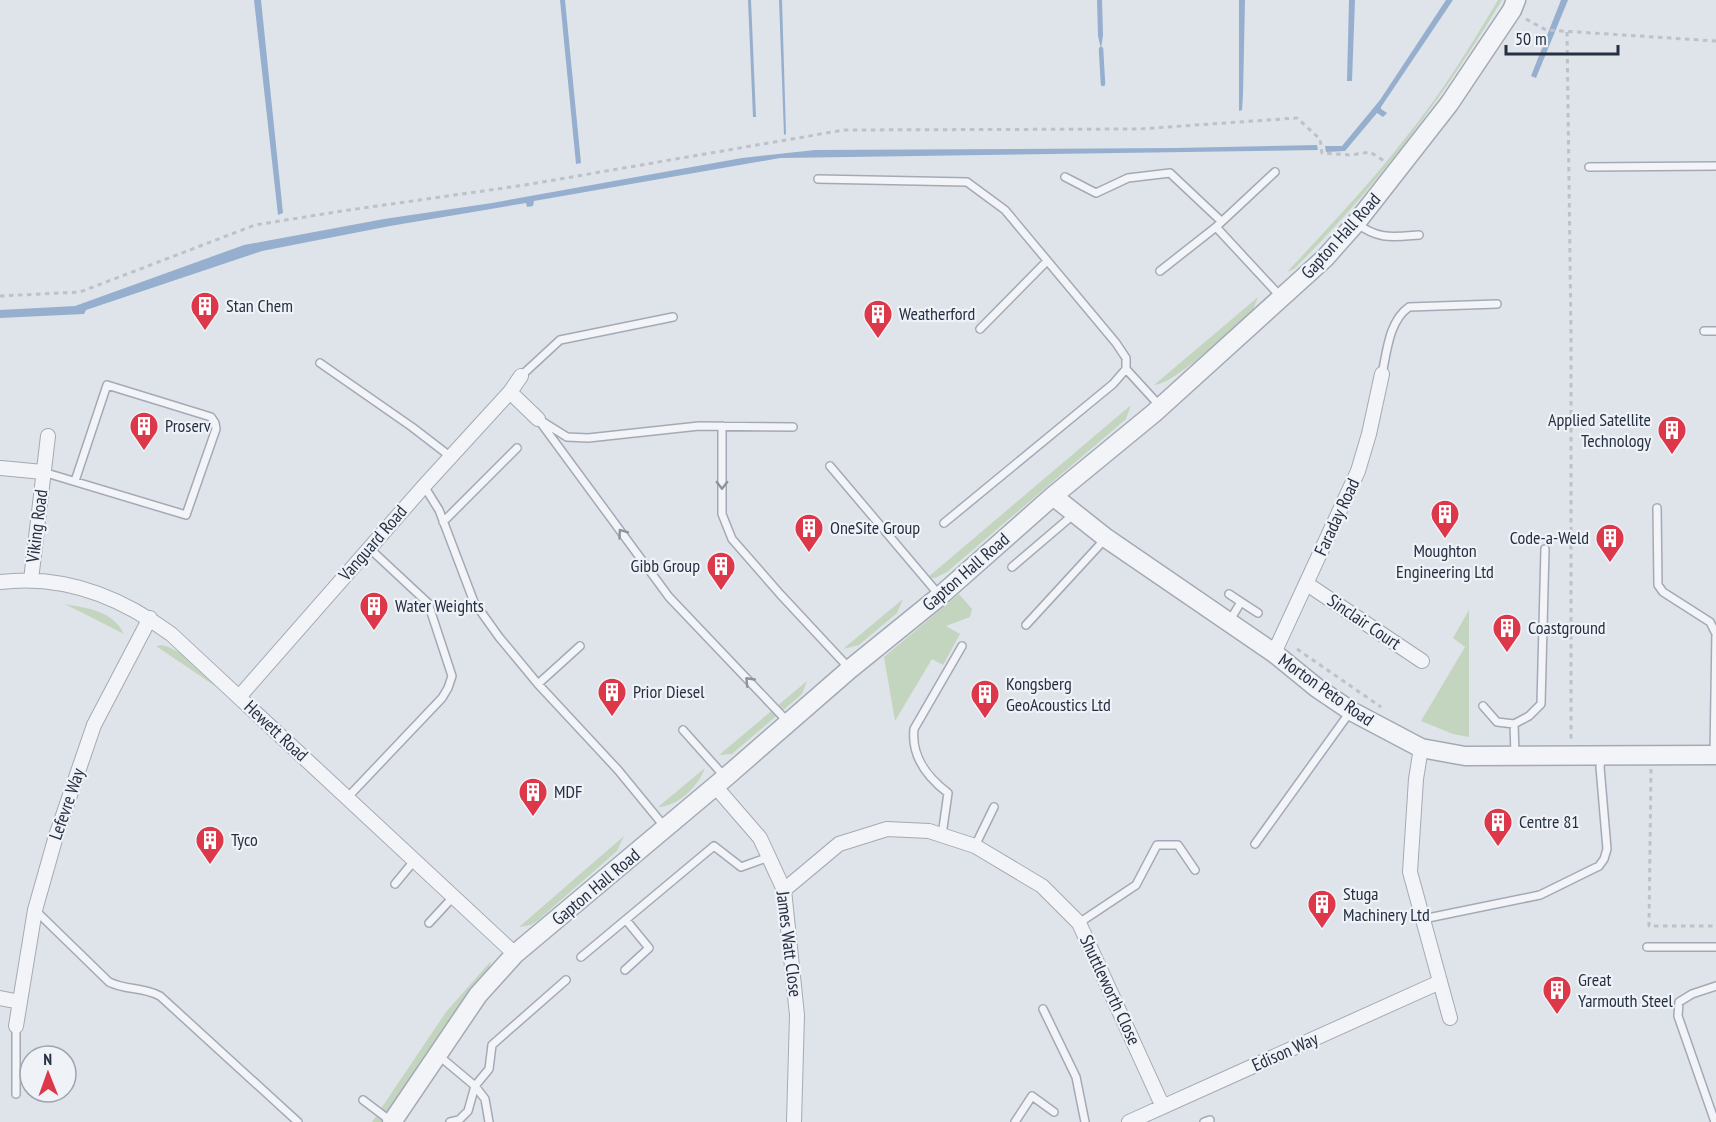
<svg xmlns="http://www.w3.org/2000/svg" width="1716" height="1122" font-family="'PT Sans Narrow',sans-serif">
<rect width="100%" height="100%" fill="#dfe3ea"/>
<path fill="#c4d5bf" d="M1498,0H1502C1442,99 1377,187 1294,269L1287,272C1327,229 1367,187 1403,141C1439,97 1469,49 1498,0Z
M1258,297L1253,310C1234,326 1175,385 1154,385Z
M1131,405L1126,419L947,572L935,578H927Z
M959,594L972,609L970,617L946,626L960,634L943,665L932,659L895,721L884,657Z
M903,599L897,613L859,645L843,649Z
M65,604C89,609 112,610 124,634Z
M1469,610V737L1453,734L1421,721L1465,647L1453,638Z
M162,645C186,651 204,674 221,690L156,646Z
M807,681L802,694L732,754L719,755Z
M705,768C699,785 678,807 658,807Z
M624,836L617,851L537,921L531,925L519,927Z
M491,961L489,970L427,1052L382,1122H372L446,1012Z"/>
<path fill="#96afce" d="M254,0H261L283,213L278,215Z
M560,0H565L581,163L576,164Z
M748,0H751L756,117H753Z
M779,0H782L786,134L784,135Z
M1097,0H1102L1103,35L1101,49L1098,36Z
M1239,0H1245L1243,95L1242,110L1239,111Z
M1349,0H1355L1352,81H1347Z
M1446,0H1453L1381,107V109L1387,113L1383,117L1377,113L1345,151L1326,152L1325,146H1342L1380,100Z
M1561,0H1568L1536,78L1531,76Z
M1317,145L1318,150L780,158L534,201L533,206L527,207L526,203L390,226L262,251L86,310L84,314L0,318V310L75,306L244,245L384,219L492,203L742,158L815,150L1176,148Z"/>
<g fill="none" stroke-linecap="round" stroke-linejoin="round">
<path stroke="#96afce" stroke-width="4.5" d="M1101,49L1103,84"/>
<g stroke="#a4aab5" stroke-width="10">
<path id="service" d="M1589,167L1716,166
M1275,172L1216,227L1280,296
M1065,177L1096,193L1128,178L1170,173L1221,221
M818,179L967,182L1005,210L1116,343L1126,358V369L1113,384L944,523
M1356,223C1379,240 1392,237 1419,235
M1160,271L1216,227
M980,329L1047,261
M1704,331H1716
M320,363L412,427L451,457
M1126,369L1159,405
M1382,374C1387,351 1389,321 1409,307L1497,304
M521,376L560,340L673,317
M538,419L669,597L788,722
M543,422L567,437L588,438L699,426L793,427
M722,426V514L732,539L780,594L849,668
M830,466L940,596
M43,472L186,515L216,429L215,423L211,417L107,385L75,481
M424,486L439,510L474,602L499,637L538,684L618,770L664,826
M1657,508L1658,585L1663,592L1710,622L1715,632
M443,522L517,448
M1012,567L1073,515
M1229,594L1241,602
M1230,620L1241,602L1258,613
M1026,625L1106,538
M538,684L580,646
M1483,706L1497,722L1514,724
M683,730L725,777
M1515,754L1514,724L1529,716L1541,704L1545,549
M1714,754L1716,632
M347,798L442,698L448,688L452,676L428,603L369,548
M942,835L948,793C927,777 911,757 914,729L962,646
M1255,844L1350,712
M975,846L994,807
M395,884L414,861
M35,910L109,982C127,991 141,986 160,996L298,1122
M1423,919L1540,895L1599,866L1604,859L1607,849L1600,767L1602,756
M429,923L453,897
M1079,923L1136,885L1157,845H1178L1195,870
M1647,947H1716
M581,957L714,846L741,867L769,857
M625,970L649,948L626,920
M1043,1009L1076,1077L1085,1122
M438,1055L475,1086L485,1099L489,1122
M16,1094V1026
M363,1100L392,1122
M450,1122L459,1120L468,1111L475,1086L489,1069L492,1045L566,980
M1015,1122L1032,1096L1054,1112
M1204,1122L1210,1120
M1715,1122L1678,1016L1679,1002L1692,994L1716,986"/>
</g>
<g stroke="#a4aab5" stroke-width="16">
<path id="minor" d="M510,392L538,419
M1,468L43,472
M31,580L48,436
M0,582C63,574 121,597 171,634L515,954
M1307,584L1422,661
M1274,653L1358,471L1369,434L1382,374
M239,697L424,486L510,392L521,376
M1421,748L1416,779L1410,872L1450,1018
M715,786L760,838L784,890L797,1015L794,1122
M784,890L839,844L887,829L929,831L975,846L1042,886L1079,923L1163,1107
M0,998L20,1002
M16,1026L35,910L56,836L94,725L150,618
M1129,1122L1440,982"/>
</g>
<g stroke="#a4aab5" stroke-width="21">
<path id="tertiary" d="M1053,496L1106,538L1274,653L1317,688L1351,711L1421,748L1465,756L1716,755
M392,1122L478,995L515,954L726,777L850,669L940,596L1053,496L1154,413L1325,258L1356,223L1449,104L1512,10L1516,0"/>
</g>
<path stroke="#bdc1c9" stroke-width="3" stroke-dasharray="4.5 4.5" stroke-linecap="butt" d="M1526,19L1546,30L1716,41
M1567,32L1571,333V741
M0,296L80,292L255,225L342,211L525,185L844,130L1139,129L1297,118L1320,139L1322,153L1351,155L1370,152L1386,162
M1297,649L1381,707
M1651,769L1649,926H1716"/>
<use href="#service" stroke="#f2f4f8" stroke-width="7"/>
<use href="#minor" stroke="#f2f4f8" stroke-width="14"/>
<use href="#tertiary" stroke="#f2f4f8" stroke-width="18"/>
</g>
<defs><path id="oneway-chevron" d="M-2-3.5L2.5 0L-2 3.5" fill="none" stroke-width="1.6" stroke-linecap="round" stroke-linejoin="round" transform="scale(1.5)"/></defs>
<g stroke="#8c929e">
<use href="#oneway-chevron" transform="translate(722 485) rotate(90)"/>
<use href="#oneway-chevron" transform="translate(622 533) rotate(-126)"/>
<use href="#oneway-chevron" transform="translate(749 681) rotate(-134)"/>
</g>
<defs>
<g id="building-pin" transform="scale(1.5)"><path d="M0 17L-7.5 6A9.5 9.5 0 1 1 7.5 6Z" fill="#dd374a" stroke="#eff2f7"/><path d="M-4-6H4V6H1V3H-1V6H-4ZM-2.5-4.3h1.7v1.8h-1.7ZM.8-4.3h1.7v1.8H.8ZM-2.5-1h1.7V.8h-1.7ZM.8-1h1.7V.8H.8Z" fill="#fff"/></g>
</defs>
<g fill-rule="evenodd">
<use href="#building-pin" x="205" y="306"/>
<use href="#building-pin" x="878" y="314"/>
<use href="#building-pin" x="144" y="426"/>
<use href="#building-pin" x="1672" y="430"/>
<use href="#building-pin" x="1445" y="514"/>
<use href="#building-pin" x="809" y="528"/>
<use href="#building-pin" x="1610" y="538"/>
<use href="#building-pin" x="721" y="566"/>
<use href="#building-pin" x="374" y="606"/>
<use href="#building-pin" x="1507" y="628"/>
<use href="#building-pin" x="612" y="692"/>
<use href="#building-pin" x="985" y="694"/>
<use href="#building-pin" x="533" y="792"/>
<use href="#building-pin" x="1498" y="822"/>
<use href="#building-pin" x="210" y="840"/>
<use href="#building-pin" x="1322" y="904"/>
<use href="#building-pin" x="1557" y="990"/>
</g>
<g text-anchor="middle" stroke-width="4.5" stroke-linejoin="round" paint-order="stroke">
<g font-size="18" fill="#263043" stroke="#eff2f7">
<text transform="translate(1341 236) rotate(-48)" y="6">Gapton Hall Road</text>
<text transform="translate(1337 517) rotate(-65)" y="6">Faraday Road</text>
<text transform="translate(37 526) rotate(-83)" y="6">Viking Road</text>
<text transform="translate(373 543) rotate(-49)" y="6">Vanguard Road</text>
<text transform="translate(966 572) rotate(-41)" y="6">Gapton Hall Road</text>
<text transform="translate(1364 622) rotate(34)" y="6">Sinclair Court</text>
<text transform="translate(1326 690) rotate(35)" y="6">Morton Peto Road</text>
<text transform="translate(276 731) rotate(43)" y="6">Hewett Road</text>
<text transform="translate(67 804) rotate(-71)" y="6">Lefevre Way</text>
<text transform="translate(596 887) rotate(-40)" y="6">Gapton Hall Road</text>
<text transform="translate(789 944) rotate(83)" y="6">James Watt Close</text>
<text transform="translate(1110 990) rotate(65)" y="6">Shuttleworth Close</text>
<text transform="translate(1285 1052) rotate(-24)" y="6">Edison Way</text>
</g>
<g font-size="18" fill="#263043" stroke="#eff2f7" text-anchor="start">
<text x="226" y="312">Stan Chem</text>
<text x="899" y="320">Weatherford</text>
<text x="1651" y="426" text-anchor="end">Applied Satellite<tspan x="1651" dy="21">Technology</tspan></text>
<text x="165" y="432">Proserv</text>
<text x="830" y="534">OneSite Group</text>
<text x="1589" y="544" text-anchor="end">Code-a-Weld</text>
<text x="1445" y="557" text-anchor="middle">Moughton<tspan x="1445" dy="21">Engineering Ltd</tspan></text>
<text x="700" y="572" text-anchor="end">Gibb Group</text>
<text x="395" y="612">Water Weights</text>
<text x="1528" y="634">Coastground</text>
<text x="1006" y="690">Kongsberg<tspan x="1006" dy="21">GeoAcoustics Ltd</tspan></text>
<text x="633" y="698">Prior Diesel</text>
<text x="554" y="798">MDF</text>
<text x="1519" y="828">Centre 81</text>
<text x="231" y="846">Tyco</text>
<text x="1343" y="900">Stuga<tspan x="1343" dy="21">Machinery Ltd</tspan></text>
<text x="1578" y="986">Great<tspan x="1578" dy="21">Yarmouth Steel</tspan></text>
</g>
</g>
<g transform="translate(48 1074) rotate(359)"><circle r="28" fill="#eff2f7" stroke="#9fa4af" stroke-width="1.5"/>
<path d="M0-4.5L10 22L0 15L-10 22Z" fill="#dd374a"/>
<text y="-9" font-size="16" font-weight="bold" text-anchor="middle" fill="#263043">N</text>
</g>
<path d="M1506 45v9h112v-9" fill="none" stroke="#263043" stroke-width="3"/>
<text x="1515" y="45" font-size="18" fill="#263043" stroke="#eff2f7" stroke-width="4.5" paint-order="stroke">50 m</text>
</svg>
